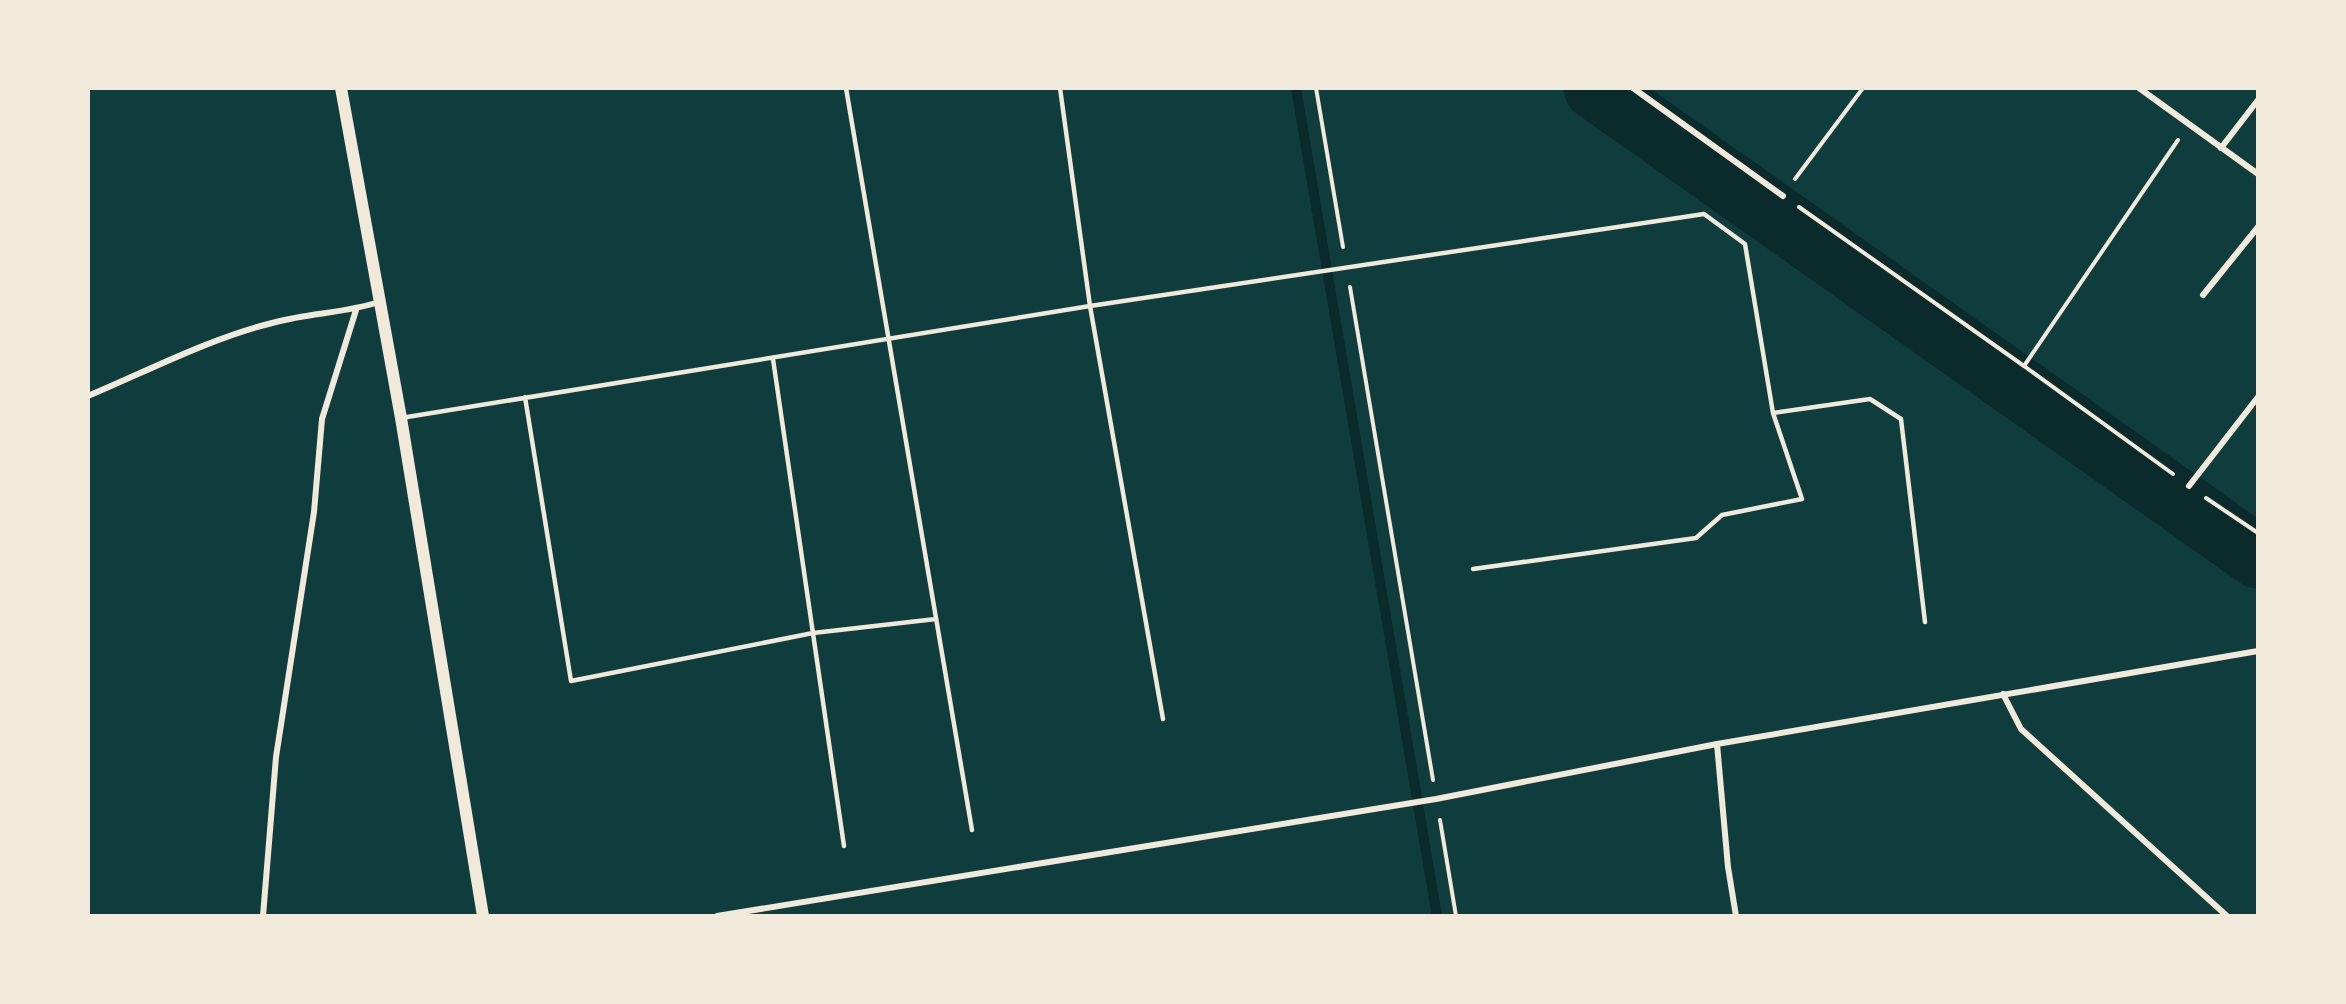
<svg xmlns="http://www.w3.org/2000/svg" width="2346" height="1004" font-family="'Roboto Condensed',sans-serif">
<rect width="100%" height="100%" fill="#0f3d3e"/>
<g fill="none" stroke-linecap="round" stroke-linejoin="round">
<path stroke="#0a2a2b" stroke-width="10" d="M1296,88L1437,916"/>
<path stroke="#0a2a2b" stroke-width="63" d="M1595,88L2258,557"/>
<path stroke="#f1e9da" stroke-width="4" d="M1316,88L1343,247
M1795,179L1863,88
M1799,207L2024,366
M1350,287L1433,780
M2173,474L2024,366L2178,140
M2206,498L2258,533
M1440,820L1456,916"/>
<path stroke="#f1e9da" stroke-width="4.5" d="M846,88L972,830
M1060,88L1090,306L1163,719
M773,359L844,846
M525,397L571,681L813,633L936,619
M401,418L1090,306L1704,214L1745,244L1773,413L1870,399L1901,419L1925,622
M1473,569L1696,538L1722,515L1802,499L1773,413"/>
<path stroke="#f1e9da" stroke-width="6" d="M1633,88L1783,196
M2139,88L2258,174
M2221,148L2258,100
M2203,295L2258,227
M88,396C150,370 210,338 276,322C310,313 345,313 379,302
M2189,486L2258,397
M2003,694L2021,729L2227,916
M1717,744L1728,867L1736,916
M263,916L276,757L314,512L322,419L356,310
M717,916L1436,799L1717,744L2258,651"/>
<path stroke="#f1e9da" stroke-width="12" d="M341,88L401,418L483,916"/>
</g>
<rect width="2346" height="1004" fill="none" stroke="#f1e9da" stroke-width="180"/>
</svg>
